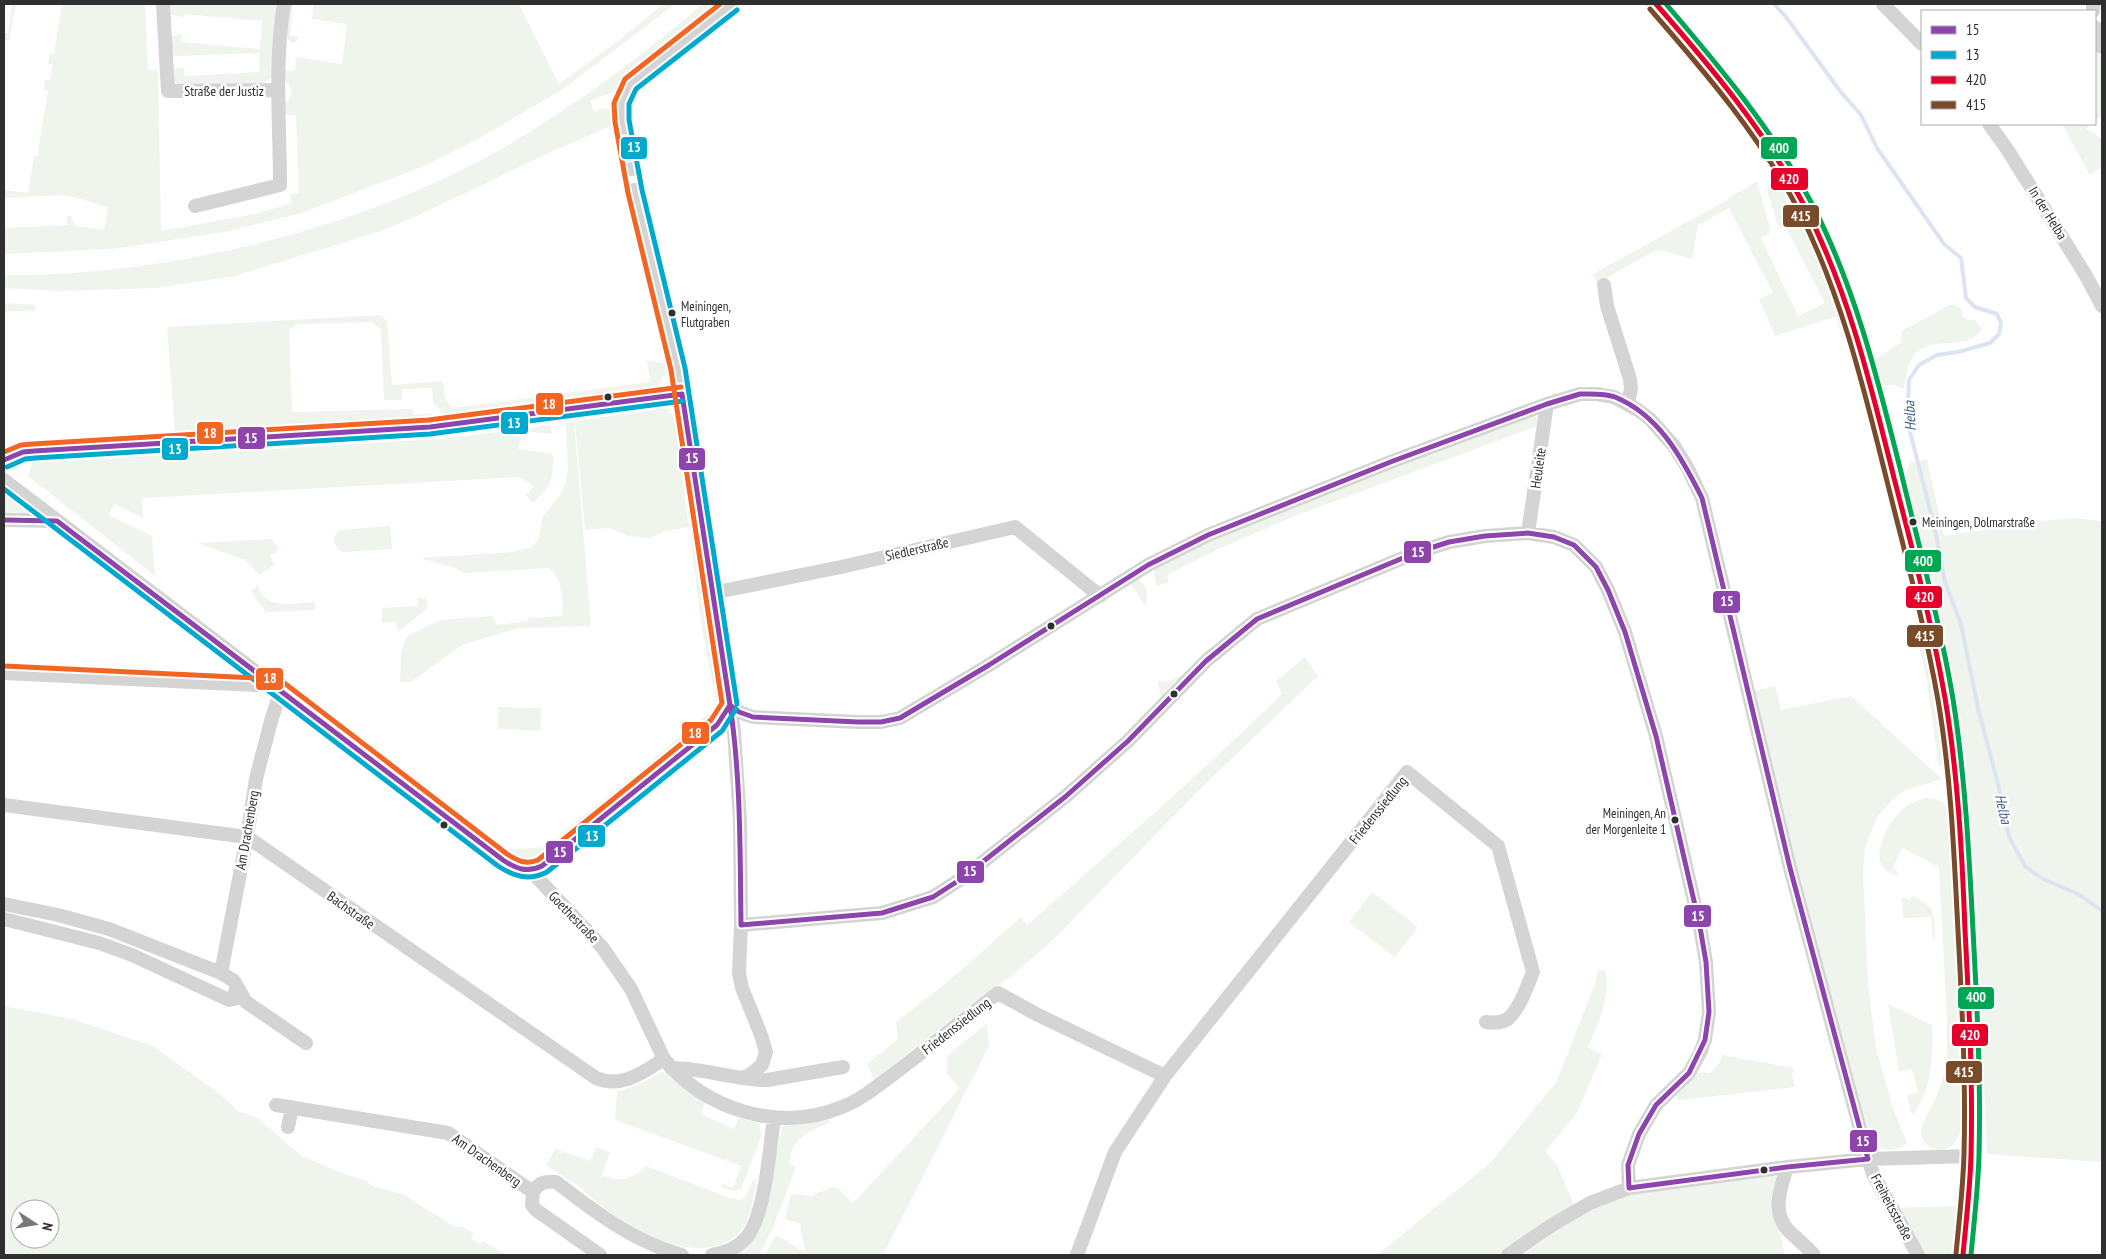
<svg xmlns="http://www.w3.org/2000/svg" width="2106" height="1259" font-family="'PT Sans Narrow',sans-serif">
<rect width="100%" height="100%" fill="#fff"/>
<path fill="#eff4ed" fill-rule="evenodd" d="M4,4H16L9,41L4,40V33H8L12,5Z
M62,4H145L148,70H158L161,231L255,214L292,203L290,194L299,193L296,115H284V103C295,97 293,85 283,79L284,70L295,71L296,57L342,64L347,24L312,19L314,4H519L559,84L618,41L663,4H675L562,90L474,141L419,168L302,213L225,232L112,249L4,254V228L67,225V216H71L75,226L104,230L108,207L66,195L4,198V190L28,193L34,156H37L48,91L44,90L45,80H50L53,65L48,63L50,53H54Z
M168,4H279L272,77L263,84L180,85C172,82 173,76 172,69L184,68L185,76L260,72L259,53L175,56L172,55L170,40L172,36L181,34V42L260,49L262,21L184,14L183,17L172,15L169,12Z
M290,4H293L290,36L299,37L296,42L292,43L287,39Z
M703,4H719L624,78L614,92L590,101L594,112L606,108L612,112L616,124L553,151L417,216L381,231L235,276L156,288L61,291L4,288V275C171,277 376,226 520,138C584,99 645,53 703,4Z
M2095,44L2102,60V115L2095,121Z
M2062,124H2091L2086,129L2102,138V167L2090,175Z
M1757,181L1771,232L1761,238L1798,316L1825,303L1785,226L1779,228L1777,223L1768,193L1767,188L1771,183L1784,182L1801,213L1849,336L1843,338L1836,317L1775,336L1759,299L1773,293L1729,208L1698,225L1692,259L1660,250L1655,251L1597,283L1593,274L1720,204Z
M4,303L36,305L35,310L4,312Z
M1951,304L1956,305L1962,310V316L1968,320H1975L1982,329C1967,354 1928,332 1912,358C1907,367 1906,379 1904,389L1894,385H1882L1875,360L1901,342L1902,331Z
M381,315L387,321L392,385L443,381L445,399L452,408L650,382L647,360L666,364L667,370L656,388L442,416L438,407L433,403L432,388L402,389V400H384L381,330L373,322L300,324L289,329L292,412L412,409L414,415L430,413L435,418L175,433L167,327Z
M660,409H667L674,416L689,527L665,531L651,538L628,536L610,528L585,530L575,421Z
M676,414L683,425L723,690V709L715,707L716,703L701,621Z
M1534,416L1539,420L1541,432L1535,427L1295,516L1214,551L1167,575L1169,582L1157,586L1154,575L1155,567L1247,522Z
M574,422L591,626L519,628L462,645L411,682H400L401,654L406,637L440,620L492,616L497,625L528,621V618L562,616C563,597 564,582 549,568L463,573L453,567L419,558L512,552L532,547L539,538L542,518L561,494L566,481L568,470L566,423Z
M551,425L552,434L521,431L519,449L553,454C554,478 551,487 533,503L526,495L534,486L520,477L142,498L143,518L114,504L109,515L152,536L155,576L28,476L32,463L440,439Z
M1927,459L1944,536L2052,520L2074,518L2102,521V1162L1987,1154L1975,867L1958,702L1904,479L1910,463Z
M4,489L33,511V514H4Z
M390,526L392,549L344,552C336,550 334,544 334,536L340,530Z
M271,539L279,549L270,556L275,564L260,575L245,560L197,543Z
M1137,577C1146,586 1150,594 1145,606L1130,583Z
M258,585C265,611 295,603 315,602V610L266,612L251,591Z
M418,597L426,599L428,608L398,632L396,622L382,623V608L418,606Z
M1923,619L1948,765L1939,766L1938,762L1927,682L1914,621Z
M1305,657L1318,676L1198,791L1055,938L1014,974L971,1004L874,1080L867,1064L898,1039L896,1022L950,980L1021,917L1027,925C1113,850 1200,774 1282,694L1276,681Z
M1179,677L1180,679L1178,681L1176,680L1166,691L1167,693L1161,699L1158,681L1167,682Z
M1775,686L1781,710L1851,696L1942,779L1906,790L1895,797L1877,817L1865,848L1863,873L1868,983L1876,1049L1893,1108L1907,1143C1896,1154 1880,1151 1869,1140L1797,875L1753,691Z
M498,707L541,708L540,731L498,729Z
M708,714L714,720L645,776L640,770Z
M633,776L637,782L539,860L521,862L509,856L511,853L508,850L545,847Z
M1926,798H1934L1943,802L1949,814L1961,1004L1962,1128C1959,1136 1956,1145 1948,1148C1933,1154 1919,1143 1921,1128L1937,1095L1946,1068L1947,1057V1021L1939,867L1902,848L1893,868L1897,871L1898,876C1892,874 1885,871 1882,866C1872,848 1893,815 1908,805C1913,802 1919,800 1926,798Z
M1372,892L1418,927L1395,957L1349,922Z
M1912,896C1938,908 1934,913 1935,939H1933L1931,917L1903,918L1902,897L1910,900Z
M1605,969C1611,997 1599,1021 1588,1047L1602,1055L1577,1113L1545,1151L1557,1165L1579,1216L1627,1194L1770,1173L1778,1178L1774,1204L1785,1255H1377L1490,1163L1557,1081L1596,981L1597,971Z
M1888,1004L1932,1025C1933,1058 1932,1086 1914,1114L1911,1112L1907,1096L1918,1092L1912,1069L1899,1072Z
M4,1006L72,1019L153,1046L220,1094L238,1111L256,1117L302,1156L344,1174L366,1180L372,1186L403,1194L451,1225L462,1227L474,1233L471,1238L479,1244L483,1241L507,1255H4ZM20,1209H50V1239H20Z
M987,1023L989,1046L883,1255H766L768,1248L775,1236C786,1238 793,1248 805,1251C805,1240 799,1235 801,1224L785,1219L791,1194L811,1196L832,1187L839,1189L853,1203L960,1088L947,1074V1056Z
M1722,1055L1794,1068L1792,1074L1795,1087L1679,1100L1675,1095L1697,1073H1710L1720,1062Z
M661,1072L674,1076L705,1102L701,1114L734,1129L738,1118L760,1123L761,1137L741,1189L733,1191L721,1187L722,1184L733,1188L741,1166L615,1120L617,1092L642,1083Z
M829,1120V1123C811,1130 788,1140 790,1164L796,1167L773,1228L759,1255H731L756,1233L762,1223L782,1127C785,1125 822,1120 829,1120Z
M596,1147L610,1152L602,1175C618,1182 634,1180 646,1166L730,1198L739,1200L745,1198L753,1180H757C753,1196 752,1214 743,1228C737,1237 726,1244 715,1246C676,1257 624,1224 594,1200C589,1196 585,1191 580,1187C573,1181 549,1169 546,1164L556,1149L590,1161Z
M1959,1206L1954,1255H1921L1896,1208Z"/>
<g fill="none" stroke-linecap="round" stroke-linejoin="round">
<path stroke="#dbe4f0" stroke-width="4" d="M1774,4L1786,17L1840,91L1861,115L1877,148L1944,244L1961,258L1966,298L1975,307L1997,314L2001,323L1999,334L1990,343L1958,352L1937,355L1919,365L1909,380L1908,401L1909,428L1934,525L1945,582L1961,624L1978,708L1999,788L2009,837L2025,866L2041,878L2080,895L2102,911"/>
<path stroke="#d5d5d5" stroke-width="14" stroke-dasharray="14 7" stroke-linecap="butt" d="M622,121L635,192"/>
<path stroke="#d4d4d4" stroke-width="14" d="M163,4L168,91L277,90
M1883,4L1922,44
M2093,4V11
M2095,27L2102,47
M622,121L621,103L630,84L732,4
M1989,124L2007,149L2085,274L2102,306
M635,192L666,315L678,369L734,731L740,821L741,925L739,973L742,988L761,1035L766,1052L762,1065L751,1074L743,1078
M195,206L280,185C280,125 274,64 284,4
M1604,285L1607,306L1630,379L1631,388L1628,404
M4,460L23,452L34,451L430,427L609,405L682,394
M4,480L503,860C517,870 526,874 542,866L717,725L730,705
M4,520L57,521
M1528,533L1547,404
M712,593L841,567L1015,527L1100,596
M4,673L276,686
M730,705L739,712L753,717L858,722H881L900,718L989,665L1148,565L1208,535L1393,461L1547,404L1580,394H1597L1614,397L1638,410L1650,419L1674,446L1687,467L1702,498L1790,868L1868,1159L1873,1174L1918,1255
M4,805L247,837L596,1078C622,1089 643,1072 664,1059
M531,871L602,947L631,989L664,1059C706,1110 779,1133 842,1107C863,1099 881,1083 899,1070C932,1045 965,1018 998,993L1038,1015L1165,1076
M4,904L58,915L109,929L221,973L247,837L256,779L271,721L281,690
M4,919L99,943L132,955L229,1000L234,999L236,988
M741,925L882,913L933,897L961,879L1065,797L1128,741L1206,661L1257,619L1415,553L1449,542L1485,536L1528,533L1554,537L1574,545L1596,567L1608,590L1625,632L1656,736L1700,927L1706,962L1709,1012L1705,1040L1700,1053L1689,1073L1656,1105L1639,1134L1628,1165L1629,1188
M221,973L234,981L246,1002L306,1043
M671,1068C704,1068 735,1080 767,1080L843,1067
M276,1105L448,1133L533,1192C539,1182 546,1181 556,1182C595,1212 634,1242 682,1255
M288,1127L292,1107
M1787,1167C1781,1188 1771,1211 1788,1230C1797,1239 1806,1246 1814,1255
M533,1192L532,1205L536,1210L600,1255
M712,1255C725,1253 737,1248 746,1238C765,1217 770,1146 774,1117
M1077,1255L1115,1152L1165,1076L1407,772L1498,846L1533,972C1527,987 1520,1007 1509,1018C1503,1023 1493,1023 1486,1022
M1508,1255L1552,1225L1590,1203L1629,1188L1787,1167L1868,1159L1971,1156"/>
<path stroke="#c7c7c7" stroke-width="21" d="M1656,4C1710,66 1767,132 1805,207C1847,288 1868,377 1891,465C1910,542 1932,620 1945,698C1959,778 1962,862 1966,943C1969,1014 1973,1085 1971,1156C1970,1189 1966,1222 1963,1255"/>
<g stroke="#fff" stroke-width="9">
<path id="bus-1" d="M1580,394C1591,394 1604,393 1615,397C1659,415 1682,458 1702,498L1790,868L1868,1159L1787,1167L1629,1188L1628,1165L1639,1134L1656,1105L1689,1073L1705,1040L1709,1012L1706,962L1700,927L1656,736L1625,632L1608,590L1596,567L1574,545L1554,537L1528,533L1485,536L1449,542L1415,553L1257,619L1206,661L1128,741L1065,797L961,879L933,897L882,913L741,925C740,852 741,778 730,705L739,712L753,717L858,722H881L900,718L989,665L1148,565L1208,535L1393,461L1547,404Z
M4,460L23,452L34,451L430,427L682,394L730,705
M4,520L57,521L503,860C516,869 527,873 542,866L717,725L730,705"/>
</g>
<g stroke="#fff" stroke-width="9">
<path id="bus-2" d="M737,10L636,89L629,104V120L642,190L685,368L737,704
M7,467L25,459L35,458L430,434L683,401
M4,489L498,866C515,877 529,881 547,872L722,731L736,709"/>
</g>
<g stroke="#fff" stroke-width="9">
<path id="bus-3" d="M1656,4C1711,67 1766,132 1805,207C1849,292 1871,386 1894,478C1913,551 1932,624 1945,698C1958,775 1962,852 1965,930C1969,1005 1973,1080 1971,1156C1970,1189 1966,1222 1963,1255"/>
</g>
<g stroke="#fff" stroke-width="9">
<path id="bus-4" d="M1650,9C1705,72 1760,136 1799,211C1842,296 1864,389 1887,481C1905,554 1925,626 1938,700C1951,776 1954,853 1958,931C1962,1005 1966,1080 1964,1155C1963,1188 1959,1221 1956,1254"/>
</g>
<g stroke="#fff" stroke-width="9">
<path id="bus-5" d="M4,452L21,445L33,444L429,420L681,387
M4,666L279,679L507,854C518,861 526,865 538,860L711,720L722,703L671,370L628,193L615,122L614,103L625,79L720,4"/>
</g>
<g stroke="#fff" stroke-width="9">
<path id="bus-6" d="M1666,4C1719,66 1772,129 1811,202C1855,286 1878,380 1901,472C1919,547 1940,622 1953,699C1965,775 1969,853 1973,930C1977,1005 1981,1081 1979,1156C1978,1189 1974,1222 1971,1255"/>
</g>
<use href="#bus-1" stroke="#8e44ad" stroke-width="5"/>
<use href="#bus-2" stroke="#00a9ce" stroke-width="5"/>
<use href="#bus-3" stroke="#e4002b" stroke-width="5"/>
<use href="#bus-4" stroke="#7a4b2a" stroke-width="5"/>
<use href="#bus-5" stroke="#f26522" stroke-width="5"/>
<use href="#bus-6" stroke="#00a651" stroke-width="5"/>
</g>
<g fill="#2f2f2f" stroke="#fff" stroke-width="2">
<circle cx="672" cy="313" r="4.5"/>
<circle cx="608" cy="397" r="4.5"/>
<circle cx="1913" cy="522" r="4.5"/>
<circle cx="1051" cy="626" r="4.5"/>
<circle cx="1174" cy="694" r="4.5"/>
<circle cx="1675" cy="820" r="4.5"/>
<circle cx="444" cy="825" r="4.5"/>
<circle cx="1764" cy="1170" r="4.5"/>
</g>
<g text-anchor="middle" stroke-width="5" stroke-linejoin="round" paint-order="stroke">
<g font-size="13" fill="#2f2f2f" stroke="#fff" text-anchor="start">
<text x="681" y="311">Meiningen,<tspan x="681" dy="16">Flutgraben</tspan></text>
<text x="1922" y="527">Meiningen, Dolmarstraße</text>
<text x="1666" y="818" text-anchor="end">Meiningen, An<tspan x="1666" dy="16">der Morgenleite 1</tspan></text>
</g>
<g font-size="14" fill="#2f2f2f" stroke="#fff">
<text x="224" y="96">Straße der Justiz</text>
<text transform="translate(2048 213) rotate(58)" y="5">In der Helba</text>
<text transform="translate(1538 468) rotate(-82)" y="5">Heuleite</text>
<text transform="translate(917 549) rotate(-13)" y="5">Siedlerstraße</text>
<text transform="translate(1378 810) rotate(-51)" y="5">Friedenssiedlung</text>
<text transform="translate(247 830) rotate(-80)" y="5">Am Drachenberg</text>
<text transform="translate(351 910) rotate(35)" y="5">Bachstraße</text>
<text transform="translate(574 917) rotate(46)" y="5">Goethestraße</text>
<text transform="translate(956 1026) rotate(-38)" y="5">Friedenssiedlung</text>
<text transform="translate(487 1160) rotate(35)" y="5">Am Drachenberg</text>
<text transform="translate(1892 1207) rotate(62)" y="5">Freiheitsstraße</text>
</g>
<g font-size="15" font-style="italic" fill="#41608d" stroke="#fff">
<text transform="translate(1910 416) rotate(-93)" y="5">Helba</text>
<text transform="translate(2003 809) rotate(77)" y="5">Helba</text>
</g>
</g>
<g stroke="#fff" stroke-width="2">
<rect x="620" y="136" width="28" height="24" rx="5" fill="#00a9ce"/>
<rect x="1760" y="136" width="38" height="24" rx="5" fill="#00a651"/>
<rect x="1770" y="167" width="39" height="24" rx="5" fill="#e4002b"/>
<rect x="1782" y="204" width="38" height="24" rx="5" fill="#7a4b2a"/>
<rect x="535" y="392" width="29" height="24" rx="5" fill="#f26522"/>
<rect x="500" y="411" width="29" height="24" rx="5" fill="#00a9ce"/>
<rect x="196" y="421" width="28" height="24" rx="5" fill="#f26522"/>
<rect x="237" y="426" width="29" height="24" rx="5" fill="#8e44ad"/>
<rect x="161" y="437" width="28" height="24" rx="5" fill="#00a9ce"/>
<rect x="678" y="447" width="28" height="24" rx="5" fill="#8e44ad"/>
<rect x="1403" y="540" width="29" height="24" rx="5" fill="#8e44ad"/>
<rect x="1904" y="549" width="38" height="24" rx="5" fill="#00a651"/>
<rect x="1905" y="585" width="38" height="24" rx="5" fill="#e4002b"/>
<rect x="1712" y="590" width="29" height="24" rx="5" fill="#8e44ad"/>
<rect x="1906" y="624" width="38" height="24" rx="5" fill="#7a4b2a"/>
<rect x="255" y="667" width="29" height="24" rx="5" fill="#f26522"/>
<rect x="681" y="721" width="29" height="24" rx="5" fill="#f26522"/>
<rect x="577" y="824" width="29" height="24" rx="5" fill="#00a9ce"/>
<rect x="545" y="840" width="29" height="24" rx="5" fill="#8e44ad"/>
<rect x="956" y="860" width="29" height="24" rx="5" fill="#8e44ad"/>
<rect x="1683" y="904" width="29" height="24" rx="5" fill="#8e44ad"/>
<rect x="1957" y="986" width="38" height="24" rx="5" fill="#00a651"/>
<rect x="1951" y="1023" width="38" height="24" rx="5" fill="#e4002b"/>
<rect x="1945" y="1060" width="38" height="24" rx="5" fill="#7a4b2a"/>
<rect x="1849" y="1129" width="29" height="24" rx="5" fill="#8e44ad"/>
</g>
<g font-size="14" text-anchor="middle" font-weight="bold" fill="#fff">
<text x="634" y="152">13</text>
<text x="1779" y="153">400</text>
<text x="1789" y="184">420</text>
<text x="1801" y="221">415</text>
<text x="549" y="409">18</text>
<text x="514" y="428">13</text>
<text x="210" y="438">18</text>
<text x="251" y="443">15</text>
<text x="175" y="454">13</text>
<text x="692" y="463">15</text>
<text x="1418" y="557">15</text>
<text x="1923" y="566">400</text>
<text x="1924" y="602">420</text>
<text x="1727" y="606">15</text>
<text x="1925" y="641">415</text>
<text x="270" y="683">18</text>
<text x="695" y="738">18</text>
<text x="592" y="841">13</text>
<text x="560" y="857">15</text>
<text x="970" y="876">15</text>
<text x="1698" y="921">15</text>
<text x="1976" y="1002">400</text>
<text x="1970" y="1040">420</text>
<text x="1964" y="1077">415</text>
<text x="1863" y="1146">15</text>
</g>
<rect width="2106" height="1259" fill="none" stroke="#2f2f2f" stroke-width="10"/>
<rect x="1921" y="10" width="175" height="115" fill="#ffffff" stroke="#acacac"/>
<rect x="1931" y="26" width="25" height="8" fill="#8e44ad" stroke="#acacac"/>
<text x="1966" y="35" font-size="15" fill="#2f2f2f">15</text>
<rect x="1931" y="51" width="25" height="8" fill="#00a9ce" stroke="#acacac"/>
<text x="1966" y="60" font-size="15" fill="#2f2f2f">13</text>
<rect x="1931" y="76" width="25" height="8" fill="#e4002b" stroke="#acacac"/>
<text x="1966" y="85" font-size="15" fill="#2f2f2f">420</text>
<rect x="1931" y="101" width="25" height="8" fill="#7a4b2a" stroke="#acacac"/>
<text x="1966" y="110" font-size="15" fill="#2f2f2f">415</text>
<g transform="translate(35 1224) rotate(102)"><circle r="24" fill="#ffffff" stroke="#acacac"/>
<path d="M0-4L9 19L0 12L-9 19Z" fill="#787878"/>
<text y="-8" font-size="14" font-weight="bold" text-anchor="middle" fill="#2f2f2f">N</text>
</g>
</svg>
